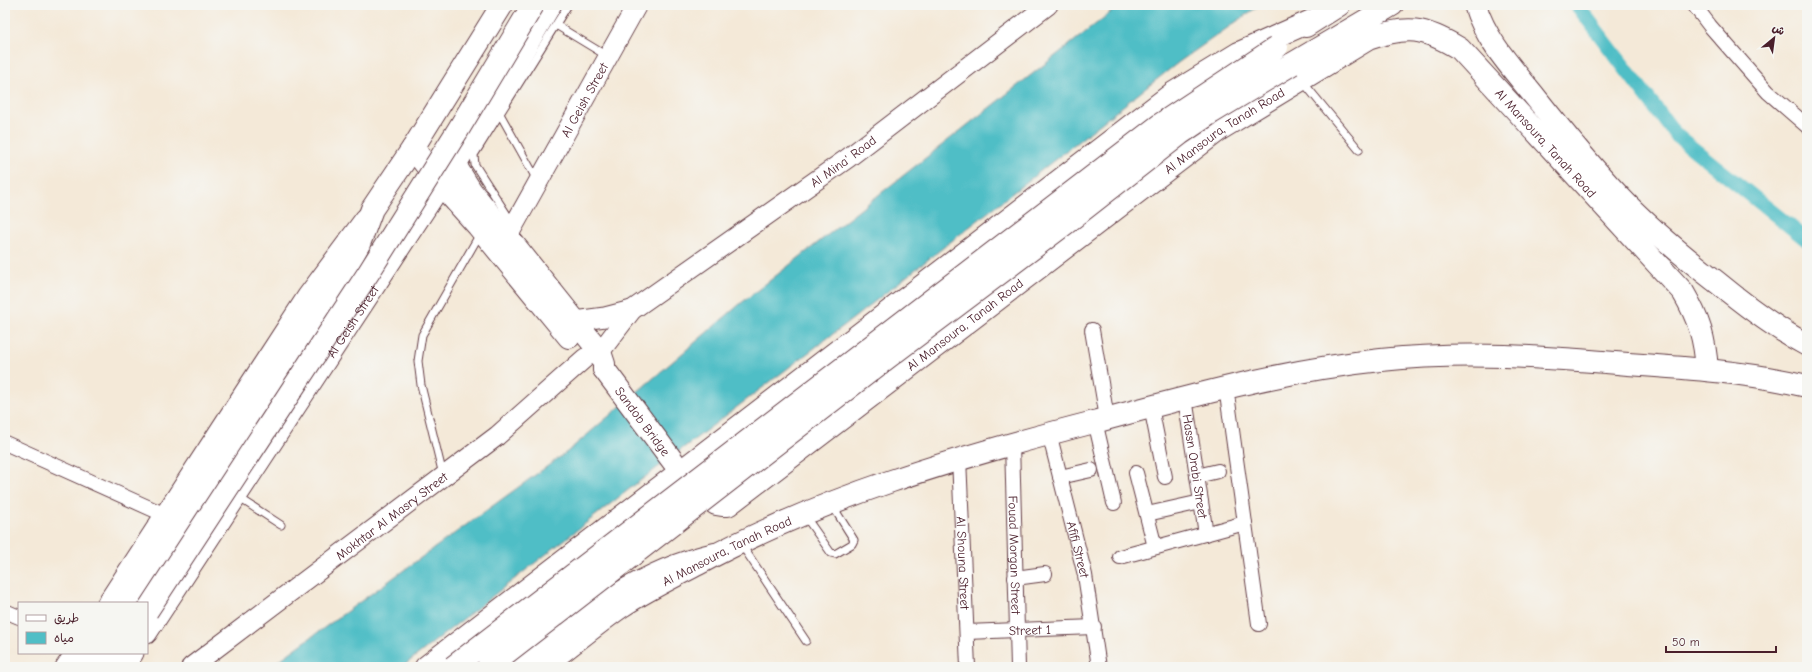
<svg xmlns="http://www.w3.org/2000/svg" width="1812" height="672" font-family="'Comic Neue','Playpen Sans Arabic',sans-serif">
<rect width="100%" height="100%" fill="#f6f6f2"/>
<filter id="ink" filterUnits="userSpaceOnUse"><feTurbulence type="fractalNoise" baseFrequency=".025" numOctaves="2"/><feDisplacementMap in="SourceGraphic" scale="8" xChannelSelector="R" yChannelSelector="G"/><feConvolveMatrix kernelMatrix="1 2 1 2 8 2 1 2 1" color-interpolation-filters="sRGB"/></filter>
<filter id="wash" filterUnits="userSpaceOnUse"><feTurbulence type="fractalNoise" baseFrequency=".012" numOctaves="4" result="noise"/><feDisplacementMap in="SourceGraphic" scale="16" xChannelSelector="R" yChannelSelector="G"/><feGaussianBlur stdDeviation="0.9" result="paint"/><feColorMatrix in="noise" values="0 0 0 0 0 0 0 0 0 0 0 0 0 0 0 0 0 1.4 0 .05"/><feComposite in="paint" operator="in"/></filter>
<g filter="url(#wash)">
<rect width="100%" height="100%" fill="#f4e9d8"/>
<path fill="#50bec6" stroke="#4d6e78" d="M1120,5H1260L1179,62L850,321L632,487L402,667H270L567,452L740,304Z"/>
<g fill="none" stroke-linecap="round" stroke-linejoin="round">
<path stroke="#50bec6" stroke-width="15" d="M1577,5L1676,135L1807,240"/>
</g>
</g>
<g filter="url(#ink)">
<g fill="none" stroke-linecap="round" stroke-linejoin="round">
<g stroke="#643d45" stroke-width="9">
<path id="lane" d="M556,25L607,56
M1303,82L1359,150
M500,114L537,180
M513,224L475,165L474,155L568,5
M443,475L421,385L418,361L422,335L481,232
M238,497L281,525
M805,516L831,553L835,554L852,544L854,540L832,505
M741,544L806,641"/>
</g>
<g stroke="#643d45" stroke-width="16">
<g id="street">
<path d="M1694,5L1710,26L1768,92L1807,126"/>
<path d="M1092,330L1107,418"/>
<path d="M1226,387L1259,624"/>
<path id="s1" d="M1185,398L1206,534"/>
<path d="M1151,407L1165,477"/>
<path d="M1095,421L1114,503"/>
<path id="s2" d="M1049,433L1085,575L1099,667"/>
<path d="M5,443L163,514"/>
<path id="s3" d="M1012,443L1018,667"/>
<path id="s4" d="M959,458L968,667"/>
<path d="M1136,473L1155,547"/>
<path d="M1197,476L1218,471"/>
<path d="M1060,477L1091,470"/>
<path d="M1147,514L1201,502"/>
<path d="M1120,557L1245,523"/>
<path d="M1015,578L1045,574"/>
<path d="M5,611L19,617"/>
<path id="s5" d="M967,632L1094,627"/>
</g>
</g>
<g stroke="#643d45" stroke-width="21">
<g id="secondary">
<path id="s6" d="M508,236L637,5"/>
<path d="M575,321L605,317L632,310"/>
<path id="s7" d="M600,352L632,310L848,158L1048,5"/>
<path d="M107,603L307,296L365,218"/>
<path id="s8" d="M147,634L455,165"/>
<path d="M65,667L75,653"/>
<path d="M125,667L134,653"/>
<path id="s9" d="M191,667L497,436L585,358"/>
</g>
</g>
<g stroke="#643d45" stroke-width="24">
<g id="primary">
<path d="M550,5L455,165L471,191L600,352L604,364V369"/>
<path d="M1475,5C1486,41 1512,68 1536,98C1562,131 1589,164 1618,195C1648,227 1683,256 1718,283C1746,306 1775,328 1807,345"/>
<path d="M413,148L442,186L478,226L569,337"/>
<path id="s10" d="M604,369L681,472L704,495L716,504L722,505H728L1220,129L1368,39C1407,25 1424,27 1460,49L1683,292C1699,319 1705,339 1707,370"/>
<path d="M129,603L346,268L359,244L372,209L413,148L502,5"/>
<path d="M87,667L96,653"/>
<path d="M110,667L120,653"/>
<path id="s11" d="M542,667C569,647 595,625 622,606C646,590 673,577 698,564C822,497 958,457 1094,422C1188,397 1283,370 1381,360C1464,351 1545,357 1628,364C1688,368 1748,372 1807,386"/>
</g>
</g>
<g stroke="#643d45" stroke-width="24">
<path id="highway" d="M1306,26L1339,5
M1292,64L1392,5
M426,667L1172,94L1239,53L1318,18
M517,667C578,620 638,571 715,554"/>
</g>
<use href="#lane" stroke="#fff" stroke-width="7"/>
<use href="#street" stroke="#fff" stroke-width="14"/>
<use href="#secondary" stroke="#fff" stroke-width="19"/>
<use href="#primary" stroke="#fff" stroke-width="22"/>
<use href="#highway" stroke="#fff" stroke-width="22"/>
<g stroke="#643d45" stroke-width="24" stroke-linecap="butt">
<path id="primary-bridge" d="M147,611L369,272L458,130L533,5"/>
</g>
<g stroke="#643d45" stroke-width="24" stroke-linecap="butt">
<path id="highway-bridge" d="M453,667L1161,124L1277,47
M488,667L887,358L1065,224L1180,134L1211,113L1292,64"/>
</g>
<use href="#primary-bridge" stroke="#fff" stroke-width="22"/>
<use href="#highway-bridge" stroke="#fff" stroke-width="22"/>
</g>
</g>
<g text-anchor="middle" stroke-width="3" stroke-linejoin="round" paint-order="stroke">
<g font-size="13" fill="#4a1f2b" stroke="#f6f6f2">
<text dy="5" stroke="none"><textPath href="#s6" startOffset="156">Al Geish Street</textPath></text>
<text dy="5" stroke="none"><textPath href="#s10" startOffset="810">Al Mansoura, Tanah Road</textPath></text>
<text dy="5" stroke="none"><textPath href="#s10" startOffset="1205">Al Mansoura, Tanah Road</textPath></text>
<text dy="5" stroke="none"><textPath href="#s7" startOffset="311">Al Mina' Road</textPath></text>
<text dy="5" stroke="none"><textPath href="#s8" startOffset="374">Al Geish Street</textPath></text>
<text dy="5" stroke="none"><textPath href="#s10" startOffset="486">Al Mansoura, Tanah Road</textPath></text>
<text dy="5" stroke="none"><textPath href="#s10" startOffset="65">Sandob Bridge</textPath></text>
<text dy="5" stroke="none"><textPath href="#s1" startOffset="69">Hassn Orabi Street</textPath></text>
<text dy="5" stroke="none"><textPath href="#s9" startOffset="251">Mokhtar Al Masry Street</textPath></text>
<text dy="5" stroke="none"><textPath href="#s2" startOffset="120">Afifi Street</textPath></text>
<text dy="5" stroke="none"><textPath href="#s11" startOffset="219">Al Mansoura, Tanah Road</textPath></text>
<text dy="5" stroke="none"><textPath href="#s3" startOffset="112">Fouad Morgan Street</textPath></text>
<text dy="5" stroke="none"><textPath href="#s4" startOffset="105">Al Shouna Street</textPath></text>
<text dy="5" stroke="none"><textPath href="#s5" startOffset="63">Street 1</textPath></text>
</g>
</g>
<rect width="1812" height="672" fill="none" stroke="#f6f6f2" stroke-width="20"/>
<rect x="18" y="602" width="130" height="52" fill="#f6f6f2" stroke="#b1a0a2"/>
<rect x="26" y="615" width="20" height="6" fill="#ffffff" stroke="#b1a0a2"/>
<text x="54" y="622" font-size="12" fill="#4a1f2b">طريق</text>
<rect x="26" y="632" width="20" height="12" fill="#50bec6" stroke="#b1a0a2"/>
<text x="54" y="642" font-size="12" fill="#4a1f2b">مياه</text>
<g transform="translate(1774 38) rotate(29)" stroke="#f6f6f2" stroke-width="3" paint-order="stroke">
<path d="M0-3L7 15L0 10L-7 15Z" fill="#4a1f2b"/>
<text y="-6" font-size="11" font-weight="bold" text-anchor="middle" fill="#4a1f2b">ش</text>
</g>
<path d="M1666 646v6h110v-6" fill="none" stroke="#4a1f2b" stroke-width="2"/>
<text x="1672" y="646" font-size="12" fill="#4a1f2b" stroke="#f6f6f2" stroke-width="3" paint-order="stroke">50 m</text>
</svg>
